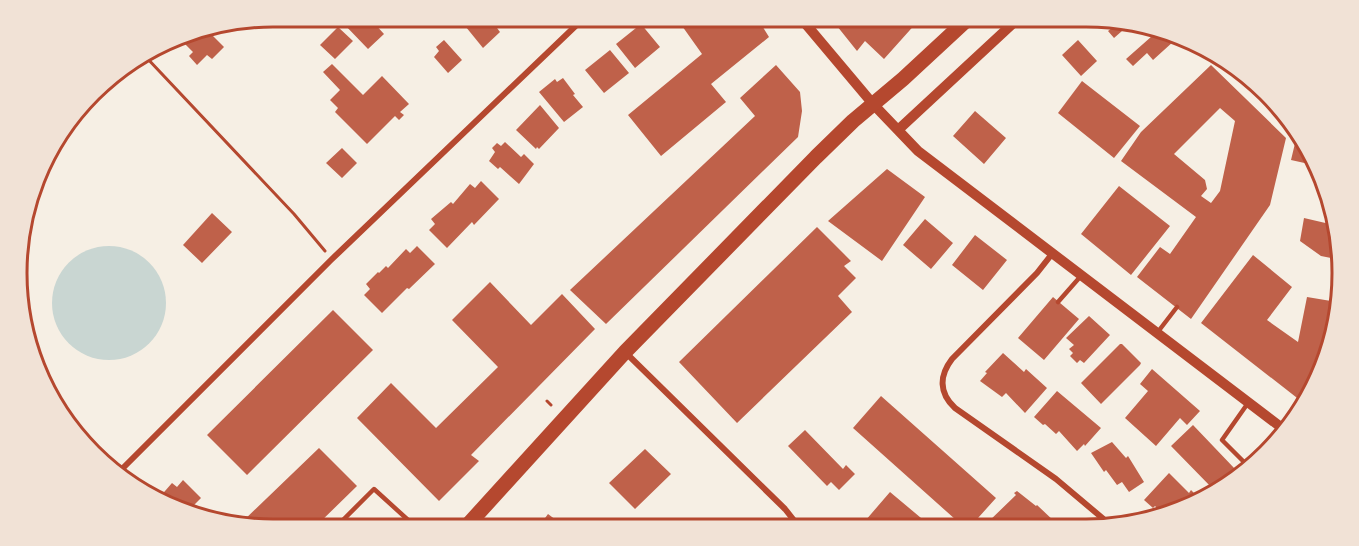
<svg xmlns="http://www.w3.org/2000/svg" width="1359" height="546" font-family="'Exo 2',sans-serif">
<rect width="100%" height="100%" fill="#f6efe4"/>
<path fill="#c9d6d2" d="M52 303a57 57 0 1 1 114 0a57 57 0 1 1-114 0Z"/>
<path fill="#bf614a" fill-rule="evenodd" d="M348,16H380L374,23L384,34L368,49L342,22Z
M457,16H488L500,32L483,48Z
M675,16H756L769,37L711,84L726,102L661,156L628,115L702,54Z
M829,16H913L918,21L884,59L865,41L857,51Z
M1103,19L1114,21L1130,24L1114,38L1108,31L1112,28Z
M641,24L660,47L635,68L616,44Z
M338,27L353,41L335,59L320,45Z
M205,28L224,47L212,59L207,55L197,65L189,56L193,52L181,40L191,30Z
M1160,29H1164L1174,41L1153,60L1147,53L1133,66L1126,59Z
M444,40L462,60L448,73L434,57L439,51L436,47Z
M1078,40L1097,61L1081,76L1062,55Z
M610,50L629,73L604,93L585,70Z
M332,64L363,95L382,76L409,104L400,112L404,115L399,120L395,116L367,144L335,112L338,108L330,100L340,90L323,72Z
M776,65L800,92L802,111L798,137L606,324L570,290L755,116L740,98Z
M1211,65L1286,138L1270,205L1191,319L1137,277L1160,247L1170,254L1196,217L1121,161L1141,132ZM1220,108L1235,121L1220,191L1211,203L1201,196L1207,189L1205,180L1174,154Z
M563,78L575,94L573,95L583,107L564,122L539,92L555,79L557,82Z
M1082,81L1140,126L1114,158L1058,113Z
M540,105L559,128L539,149L537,147L536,149L516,130Z
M975,111L1006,138L984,164L953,136Z
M1297,135L1316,159L1318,166L1291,160Z
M505,142L521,157L524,154L534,164L519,184L500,167L498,169L489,161L495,152L492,148L497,143L501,146Z
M342,148L357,163L342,178L326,163Z
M887,169L925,197L882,261L828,221Z
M481,181L499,199L474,225L472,222L447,248L429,230L435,224L431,219L451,202L453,204L470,184L475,188Z
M1119,186L1170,226L1131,275L1081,234Z
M212,213L232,232L202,263L183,245Z
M1304,218L1334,225L1341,260L1321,256L1300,241Z
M925,219L953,243L931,269L903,245Z
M817,227L851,261L844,266L856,278L838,296L852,312L737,423L679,362Z
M975,235L1007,260L983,290L952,265Z
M417,246L435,264L409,289L407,288L382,313L364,295L370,289L366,284L378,272L379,273L386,266L388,268L406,249L410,253Z
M1253,255L1292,287L1267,320L1298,342L1307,297L1331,301L1318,373L1301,401L1201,323Z
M490,282L531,325L562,294L595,329L471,455L479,461L439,501L357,418L391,383L436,428L498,367L452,320Z
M1053,297L1079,319L1044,360L1018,338Z
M333,310L373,350L247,475L207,435Z
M1089,316L1110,335L1084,363L1080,360L1077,363L1070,356L1073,353L1069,349L1074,345L1066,338Z
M1120,344H1122L1141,363L1140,365L1101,404L1081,383Z
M1003,353L1024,372L1026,369L1047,388L1025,413L1006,393L1002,397L980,381L987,373L985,372Z
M1152,369L1200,411L1187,425L1180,418L1156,446L1125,418L1148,391L1140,384Z
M1057,391L1101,428L1085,446L1084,444L1077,451L1059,431L1056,434L1045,424L1043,425L1034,417Z
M881,396L996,498L969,528H965L853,428Z
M1193,425L1235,469L1213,489L1171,446Z
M805,430L843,469L846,465L855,474L839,490L831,482L827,486L788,446Z
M1112,442L1126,458L1128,456L1144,482L1129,492L1122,482L1117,485L1106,470L1104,472L1091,453Z
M319,448L357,486L313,529H273L240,524Z
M645,449L671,474L635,509L609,483Z
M1169,473L1189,493L1191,490L1202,501L1163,514L1155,506L1153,508L1144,500Z
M183,480L201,498L186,513L158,499L172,483L177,487Z
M1017,491L1036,506L1037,505L1055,522L1047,527L991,528L986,524L1016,495L1014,493Z
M890,492L933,528H859Z
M548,514L568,529H537Z
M758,518L767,528H748Z"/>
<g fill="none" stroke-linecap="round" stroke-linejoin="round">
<path stroke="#b5482f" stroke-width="3" d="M145,56L294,214L325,251
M547,401L551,405"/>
<path stroke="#b5482f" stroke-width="4.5" d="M1058,302L1080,277
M1157,333L1177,307
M1248,403L1222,440L1251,469
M334,529L374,489L418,529"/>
<path stroke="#b5482f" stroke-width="6" d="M1052,254L1037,273L952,359C939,376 939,393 955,408L1056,479L1113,527
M625,352L785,509L800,528
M116,475L331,260L586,16"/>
<path stroke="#b5482f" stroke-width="10" d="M799,16L873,104L918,151L1286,431
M898,130L1021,16"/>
<path stroke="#b5482f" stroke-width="15" d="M464,529L625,352L816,157L853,121L903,79L971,16"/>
</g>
<path d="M0 0H1359V546H0ZM273 27H1086A246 246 0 0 1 1332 273V273A246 246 0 0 1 1086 519H273A246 246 0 0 1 27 273V273A246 246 0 0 1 273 27Z" fill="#f1e2d6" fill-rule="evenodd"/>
<path fill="none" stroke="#b5482f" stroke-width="3" d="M273 27H1086A246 246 0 0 1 1332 273V273A246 246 0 0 1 1086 519H273A246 246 0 0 1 27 273V273A246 246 0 0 1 273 27Z"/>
</svg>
